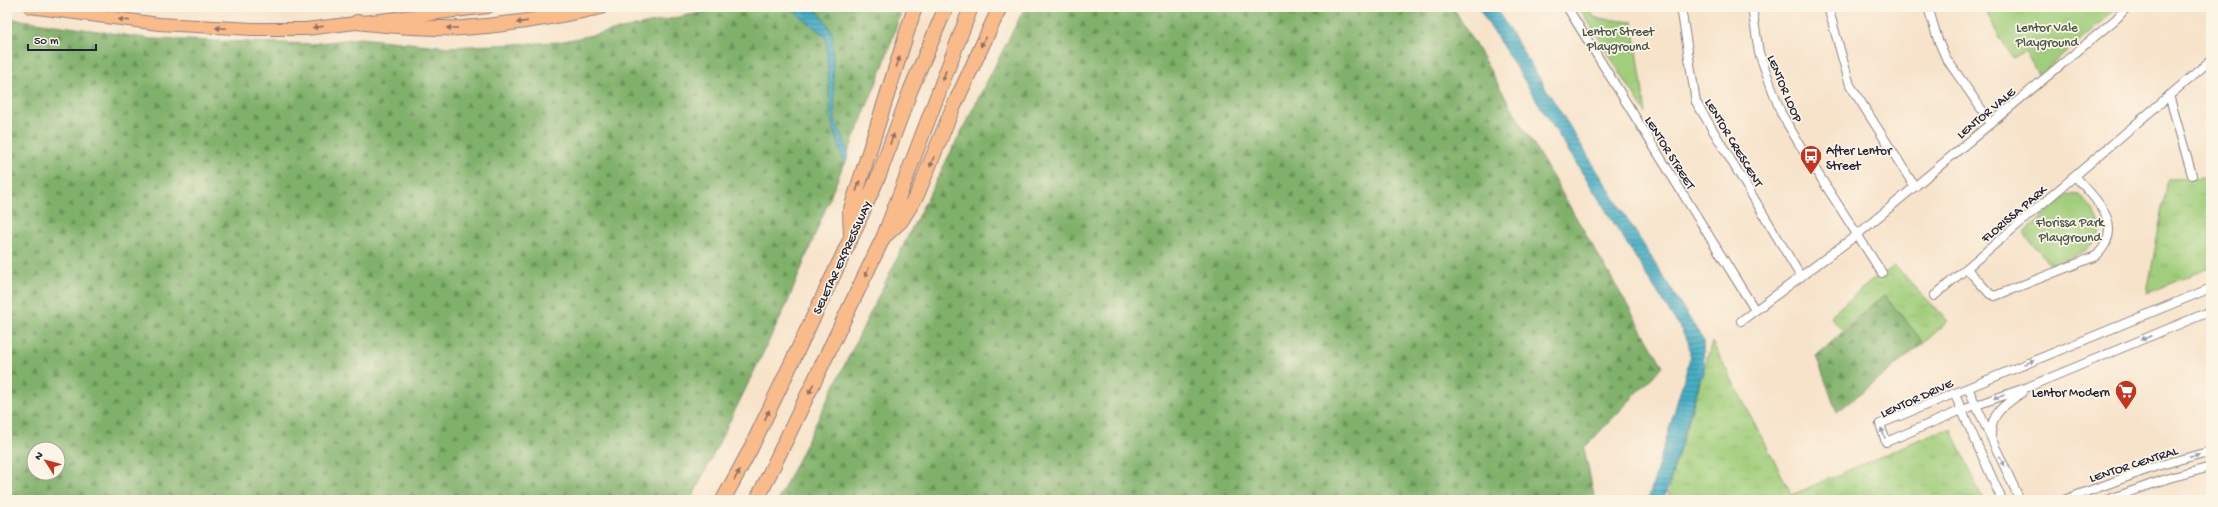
<svg xmlns="http://www.w3.org/2000/svg" width="2218" height="507" font-family="'Gochi Hand',sans-serif">
<defs>
<pattern id="grass-tufts" width="24" height="20" patternUnits="userSpaceOnUse"><rect width="24" height="20" fill="#a1ce7b"/><path d="M3 7l-1-3M5 7V3M7 7l1-3M15 17l-1-3M17 17v-4M19 17l1-3" fill="none" stroke="#8ab16b"/></pattern>
<pattern id="forest-firs" width="22" height="20" patternUnits="userSpaceOnUse"><rect width="22" height="20" fill="#80b16b"/><path d="M5 1l3.5 6h-7zM16 11l3.5 6h-7z" fill="#689059"/></pattern>
<pattern id="water-rules" width="6" height="5" patternUnits="userSpaceOnUse"><rect width="6" height="5" fill="#45adc4"/><path d="M0 2.5h6" fill="none" stroke="#398ca0"/></pattern>
</defs>
<rect width="100%" height="100%" fill="#fcf5e5"/>
<filter id="ink" filterUnits="userSpaceOnUse"><feTurbulence type="fractalNoise" baseFrequency=".025" numOctaves="2"/><feDisplacementMap in="SourceGraphic" scale="8" xChannelSelector="R" yChannelSelector="G"/><feConvolveMatrix kernelMatrix="1 2 1 2 8 2 1 2 1" color-interpolation-filters="sRGB"/></filter>
<filter id="wash" filterUnits="userSpaceOnUse"><feTurbulence type="fractalNoise" baseFrequency=".012" numOctaves="4" result="noise"/><feDisplacementMap in="SourceGraphic" scale="16" xChannelSelector="R" yChannelSelector="G"/><feGaussianBlur stdDeviation="0.9" result="paint"/><feColorMatrix in="noise" values="0 0 0 0 0 0 0 0 0 0 0 0 0 0 0 0 0 1.4 0 .05"/><feComposite in="paint" operator="in"/></filter>
<g filter="url(#wash)">
<rect width="100%" height="100%" fill="#f7e3ca"/>
<path fill="url(#grass-tufts)" stroke="#62785b" d="M2211,178V267L2147,293L2168,179Z
M1895,266L1948,321L1924,343L1884,295L1842,330L1830,316L1870,282Z
M1712,342L1792,495L1927,436L1940,431L1952,430L1983,500H1668L1671,479Z"/>
<path fill="url(#forest-firs)" stroke="#516a53" fill-rule="evenodd" d="M727,7H903L882,69L787,304L691,500H7V18L152,39L312,44L360,38L449,47L559,42ZM34,449H58V473H34Z
M1025,7H1453L1663,366L1584,448L1595,500H778L912,228Z
M1884,295L1924,343L1837,412L1816,356Z"/>
<path fill="#a1ce7b" stroke="#62785b" d="M1579,7L1589,10L1595,18L1633,22L1646,114Z
M1984,7H2118L2039,76L2025,51L2013,58L1996,31Z
M2068,194L2079,195C2084,201 2092,207 2095,214C2114,247 2072,256 2050,265L2023,233Z"/>
<path fill="url(#water-rules)" stroke="#346880" d="M789,7H815L832,32L835,120L849,154L845,165L831,121L826,37Z
M1478,7H1495L1703,340L1704,367L1664,500H1648L1689,362L1690,351L1688,341Z"/>
</g>
<g filter="url(#ink)">
<g fill="none" stroke-linecap="round" stroke-linejoin="round">
<g stroke="#8c8282" stroke-width="10">
<path id="minor" d="M1567,7L1755,310
M1681,7L1696,102L1801,277
M1752,7L1759,53L1781,113L1804,152L1882,273
M1828,7L1850,85L1915,187
M1928,7L1938,40L1946,58L1991,123
M2169,95L2192,175
M1967,269L1990,294L1995,296L2096,256C2127,226 2096,200 2075,176
M2211,288L1880,424L1886,442L1962,410L2028,387L2211,311
M1934,296L2211,60
M1741,321L1858,234L2116,19L2127,7
M1968,388L2020,500
M1954,393L2002,500
M1991,434C1991,412 2006,404 2023,392
M2064,500L2157,466L2211,451
M2107,500L2169,478L2211,467"/>
</g>
<g stroke="#8c8282" stroke-width="14">
<path id="primary" d="M30,7L159,24L253,29H306L488,7"/>
</g>
<g stroke="#8c8282" stroke-width="16">
<path id="motorway" d="M357,22C392,26 428,29 463,28C509,25 556,17 601,7
M851,235L850,212L915,7
M886,235L901,221L917,195L952,110L1000,7
M723,500L750,450L851,238L879,175L911,89L946,7
M757,500L884,236L971,7"/>
</g>
<use href="#minor" stroke="#fff" stroke-width="8"/>
<use href="#primary" stroke="#fabb8b" stroke-width="12"/>
<use href="#motorway" stroke="#fabb8b" stroke-width="14"/>
</g>
<defs><path id="oneway-solid" d="M-6-.8H1V-3.2L6.5 0L1 3.2V.8H-6Z"/></defs>
<g fill="#8e6e63">
<use href="#oneway-solid" transform="translate(124 20) rotate(-173)"/>
<use href="#oneway-solid" transform="translate(522 22) rotate(172)"/>
<use href="#oneway-solid" transform="translate(318 27) rotate(173)"/>
<use href="#oneway-solid" transform="translate(221 28) rotate(-178)"/>
<use href="#oneway-solid" transform="translate(452 28) rotate(-180)"/>
<use href="#oneway-solid" transform="translate(983 42) rotate(116)"/>
<use href="#oneway-solid" transform="translate(898 62) rotate(-72)"/>
<use href="#oneway-solid" transform="translate(944 76) rotate(110)"/>
<use href="#oneway-solid" transform="translate(892 139) rotate(-69)"/>
<use href="#oneway-solid" transform="translate(932 162) rotate(111)"/>
<use href="#oneway-solid" transform="translate(858 186) rotate(-73)"/>
<use href="#oneway-solid" transform="translate(867 272) rotate(115)"/>
<use href="#oneway-solid" transform="translate(811 389) rotate(115)"/>
<use href="#oneway-solid" transform="translate(767 415) rotate(-65)"/>
<use href="#oneway-solid" transform="translate(737 475) rotate(-61)"/>
</g>
<g fill="#9c9ca7">
<use href="#oneway-solid" transform="translate(2146 338) rotate(157)"/>
<use href="#oneway-solid" transform="translate(2029 362) rotate(-23)"/>
<use href="#oneway-solid" transform="translate(1999 397) rotate(161)"/>
<use href="#oneway-solid" transform="translate(1883 433) rotate(-111)"/>
<use href="#oneway-solid" transform="translate(2194 456) rotate(-15)"/>
<use href="#oneway-solid" transform="translate(2002 461) rotate(65)"/>
</g>
</g>
<defs>
<g id="bus-pin" transform="scale(1.15)"><path d="M0 17L-7.5 6A9.5 9.5 0 1 1 7.5 6Z" fill="#c8321e" stroke="#fcf5e5"/><path d="M-5-6H5V4H4V6H2V4H-2V6H-4V4H-5ZM-3.5-4V0h7V-4ZM-3.5 1.2v1.5H-2V1.2ZM2 1.2v1.5H3.5V1.2Z" fill="#fff"/></g>
<g id="supermarket-pin" transform="scale(1.15)"><path d="M0 17L-7.5 6A9.5 9.5 0 1 1 7.5 6Z" fill="#c8321e" stroke="#fcf5e5"/><path d="M-6-5.5h2.5l.6 2H6L4.5 2H-2.5L-4.4-4H-6ZM-1.5 3.2a1.3 1.3 0 1 0 .1 0ZM3 3.2a1.3 1.3 0 1 0 .1 0Z" fill="#fff"/></g>
</defs>
<g fill-rule="evenodd">
<use href="#bus-pin" x="1811" y="156"/>
<use href="#supermarket-pin" x="2126" y="391"/>
</g>
<g text-anchor="middle" stroke-width="3.5" stroke-linejoin="round" paint-order="stroke">
<g font-size="13" fill="#48564e" stroke="#fcf5e5">
<text x="2047" y="31">Lentor Vale<tspan x="2047" dy="15">Playground</tspan></text>
<text x="1618" y="35">Lentor Street<tspan x="1618" dy="15">Playground</tspan></text>
<text x="2070" y="226">Florissa Park<tspan x="2070" dy="15">Playground</tspan></text>
</g>
<g font-size="13" fill="#22223b" stroke="#fcf5e5">
<text transform="translate(1786 88) rotate(67)" y="5">LENTOR LOOP</text>
<text transform="translate(1985 112) rotate(-40)" y="5">LENTOR VALE</text>
<text transform="translate(1735 142) rotate(59)" y="5">LENTOR CRESCENT</text>
<text transform="translate(1671 152) rotate(58)" y="5">LENTOR STREET</text>
<text transform="translate(2013 213) rotate(-40)" y="5">FLORISSA PARK</text>
<text transform="translate(841 257) rotate(-65)" y="5">SELETAR EXPRESSWAY</text>
<text transform="translate(1916 397) rotate(-24)" y="5">LENTOR DRIVE</text>
<text transform="translate(2133 463) rotate(-18)" y="5">LENTOR CENTRAL</text>
</g>
<g font-size="13" fill="#22223b" stroke="#fcf5e5" text-anchor="start">
<text x="1826" y="154">After Lentor<tspan x="1826" dy="15">Street</tspan></text>
<text x="2110" y="396" text-anchor="end">Lentor Modern</text>
</g>
</g>
<rect width="2218" height="507" fill="none" stroke="#fcf5e5" stroke-width="24"/>
<g transform="translate(46 461) rotate(306)"><circle r="19" fill="#fcf5e5" stroke="#a5a1a1"/>
<path d="M0-3L7 15L0 10L-7 15Z" fill="#c8321e"/>
<text y="-6" font-size="11" font-weight="bold" text-anchor="middle" fill="#22223b">N</text>
</g>
<path d="M28 44v6h68v-6" fill="none" stroke="#22223b" stroke-width="2"/>
<text x="34" y="44" font-size="12" fill="#22223b" stroke="#fcf5e5" stroke-width="3" paint-order="stroke">50 m</text>
</svg>
